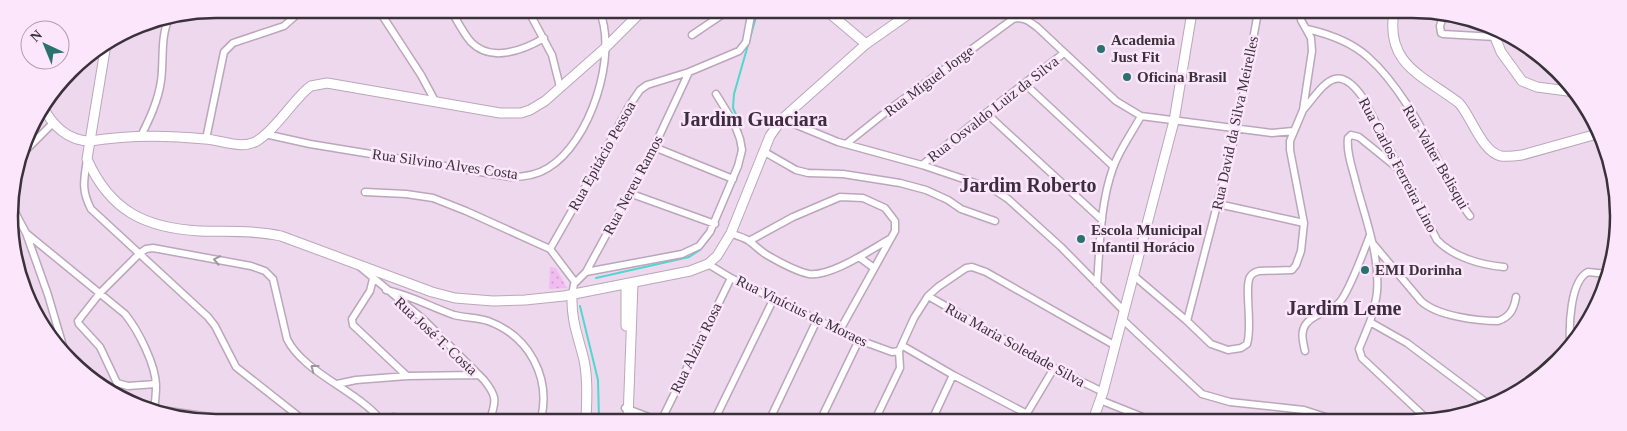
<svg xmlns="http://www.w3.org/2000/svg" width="1627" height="431" font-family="'Times New Roman',serif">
<defs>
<pattern id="park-dots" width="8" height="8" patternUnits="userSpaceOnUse" patternTransform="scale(1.25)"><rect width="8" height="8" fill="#f2bbf1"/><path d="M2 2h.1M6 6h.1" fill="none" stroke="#d0a1cf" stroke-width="1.8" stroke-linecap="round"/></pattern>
</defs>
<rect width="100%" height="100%" fill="#eed8ee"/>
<path fill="url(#park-dots)" d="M550,267L556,268L567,288L549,289Z"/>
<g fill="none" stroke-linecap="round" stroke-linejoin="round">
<path stroke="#50d7ce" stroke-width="2" d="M742,138L738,119L733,108L734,94L758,10
M596,278L689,257L700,250L710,237
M580,306L598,380L599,419"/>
<g stroke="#bba6bb" stroke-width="9">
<path id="minor" d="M378,9L421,75L435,101
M450,9C457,20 463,33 471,42C491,63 524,50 544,38
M528,10L552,55L560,87
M1444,13L1440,26L1441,33L1443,34L1495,37
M1307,29C1329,34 1352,42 1369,58C1395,81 1421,125 1436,156C1447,177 1456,198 1470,216
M692,35L729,10
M95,50L104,55
M1025,84L1113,166
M1303,110C1323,87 1336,59 1363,98L1437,240C1453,257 1481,265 1504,267
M986,113L1102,220
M782,119L838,142L922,165L993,189L1008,199L1061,247L1124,311
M265,134L310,144L511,177C524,177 537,175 548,168C590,143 619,54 599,10
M141,136C150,118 158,101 161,81C164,60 160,38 169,18
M206,139L224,52L233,43L284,26L303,9
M846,144L886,112L1013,19C1023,16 1030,22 1037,27L1116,101L1141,116L1272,133L1293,131
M654,147L733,179
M763,151L796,170L808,173L843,174L900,183L926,190L948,200L961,209L995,221
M22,154L53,123
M87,159C84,180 81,190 91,209L208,317L215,326L236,367L302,419
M922,165L986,113L1064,53
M1401,171L1359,137L1351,135L1348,138C1346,152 1353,170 1356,183C1365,218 1380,255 1377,292C1376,302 1373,312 1370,322L1407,343L1487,403
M365,192L406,194L433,198L466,211L550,249L575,282
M629,193L715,224
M9,201L26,233L48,295L63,346L69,357
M1218,204L1304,223
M26,233L125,314C138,330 156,365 156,386C156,394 155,403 154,410
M731,233C736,236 744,237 749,241C755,245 760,251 767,255C779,262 795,271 809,274C831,277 870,250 890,239
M749,241L793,217L840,197L863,198L885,208L895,221V231L840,330
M1374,245L1421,301C1437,316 1477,321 1498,321C1510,317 1514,309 1516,297
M550,249L590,179L629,106L640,90L647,85L689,72L739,51L746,42L752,10
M859,257L874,268
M708,264L731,278L859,340L892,352L899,351
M359,266L423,319L484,380C496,395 497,400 490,419
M586,272L682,254L699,246L710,232L738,166L742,150L740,139L734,123L716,94
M1133,275L1187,321L1211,344L1228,350L1241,348L1247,344C1253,326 1244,288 1250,277C1252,273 1255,272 1259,271L1292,270L1296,265L1301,251L1304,223L1290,150V141L1303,110L1312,51L1311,38L1301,20V12
M373,279L370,291L352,319L353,325L407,376
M1097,284C1100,245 1100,204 1113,168C1119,150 1132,133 1141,116
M386,290C410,295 431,307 454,315C465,318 477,317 488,321C529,336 551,377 541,419
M572,295L574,284L586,272L654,147L689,72
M928,296L1054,368L1103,392
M1122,319L1202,394L1230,402L1304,410L1335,420
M1187,321L1237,128L1258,12
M1370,322L1359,349L1362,358L1428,420
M1570,344C1569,326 1570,281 1588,272L1607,274
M903,346L953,375L1027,414
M899,351L914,318L928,296L938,287L966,268L972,267L986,272L1114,345
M1305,351C1303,342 1300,332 1306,324C1313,314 1329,312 1339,303C1349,292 1364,251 1370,235
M156,384L128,386L117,383L100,347L79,324L78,321L100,293L140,253L146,249L153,248L251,266L265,271L273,279L287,339C303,372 357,391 380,419
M337,384L356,380L407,376L478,375
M1100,400L1150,420
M625,408L654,419
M154,409L217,418
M1472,411L1487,403L1495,404
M385,419L393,417L402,419
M662,419L731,278
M715,419L774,298
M770,419L817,320
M821,419L859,340
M875,420L900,368L899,351
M932,420L953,375
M1023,420L1054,368"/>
</g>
<g stroke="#bba6bb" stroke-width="11">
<path id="tertiary" d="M827,11L866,44
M1394,12C1385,65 1424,76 1459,103C1471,116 1482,152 1501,156C1508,157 1515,156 1522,155L1597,134
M1498,32L1495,37L1501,52L1522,81L1537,87L1575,92
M90,141C127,135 167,135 205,139C221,140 239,149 255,142C272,133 291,104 306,90L311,86L327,83L500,113H521L530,110L545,101L605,48L643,10
M572,295C571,320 578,336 584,360C588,379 587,400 586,419
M626,326V284
M628,419L633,283"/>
</g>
<g stroke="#bba6bb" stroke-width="11">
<path id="secondary" d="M106,44L87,159C110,211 145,228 200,231C227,232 254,230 281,236L432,292L455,298L493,301L525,300L564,296L690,271L708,264L717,256L731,233L770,136L782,119L866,44L913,11
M43,107C52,125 68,141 90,141
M1093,420L1103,392L1174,121L1192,12"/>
</g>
<use href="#minor" stroke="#fff" stroke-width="6"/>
<use href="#tertiary" stroke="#fff" stroke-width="9"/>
<use href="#secondary" stroke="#fff" stroke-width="9"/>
</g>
<defs><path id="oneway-chevron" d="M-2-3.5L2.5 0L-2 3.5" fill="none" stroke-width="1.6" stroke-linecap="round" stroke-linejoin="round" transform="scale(1.25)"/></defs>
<g stroke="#9c989c">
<use href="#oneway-chevron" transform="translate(217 260) rotate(-169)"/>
<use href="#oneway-chevron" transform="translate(314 368) rotate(-143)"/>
</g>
<g fill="#29726d" stroke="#fce6fb" stroke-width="2">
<circle cx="1101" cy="49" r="5"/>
<circle cx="1127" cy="77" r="5"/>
<circle cx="1081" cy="239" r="5"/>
<circle cx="1365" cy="270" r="5"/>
</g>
<g text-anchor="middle" stroke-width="5" stroke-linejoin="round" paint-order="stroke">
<g font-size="15" font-weight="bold" fill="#3a313a" stroke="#fce6fb" text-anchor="start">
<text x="1111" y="45">Academia<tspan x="1111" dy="17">Just Fit</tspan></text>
<text x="1137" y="82">Oficina Brasil</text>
<text x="1091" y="235">Escola Municipal<tspan x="1091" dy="17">Infantil Horácio</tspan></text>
<text x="1375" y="275">EMI Dorinha</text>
</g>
<g font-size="15" fill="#3a313a" stroke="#fce6fb">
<text transform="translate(929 81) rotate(-37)" y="5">Rua Miguel Jorge</text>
<text transform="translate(993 109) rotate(-38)" y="5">Rua Osvaldo Luiz da Silva</text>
<text transform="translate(1235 123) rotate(-78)" y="5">Rua David da Silva Meirelles</text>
<text transform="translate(602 156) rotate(-61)" y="5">Rua Epitácio Pessoa</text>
<text transform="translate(1436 157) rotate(60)" y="5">Rua Valter Belisqui</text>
<text transform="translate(445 164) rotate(8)" y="5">Rua Silvino Alves Costa</text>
<text transform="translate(1398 165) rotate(62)" y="5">Rua Carlos Ferreira Lino</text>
<text transform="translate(633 185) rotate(-62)" y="5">Rua Nereu Ramos</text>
<text transform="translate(802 311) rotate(26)" y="5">Rua Vinícius de Moraes</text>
<text transform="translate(436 336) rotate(43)" y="5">Rua José T. Costa</text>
<text transform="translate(1015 345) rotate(29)" y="5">Rua Maria Soledade Silva</text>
<text transform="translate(696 348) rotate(-64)" y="5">Rua Alzira Rosa</text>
</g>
<g font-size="20" font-weight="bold" fill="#3e2d3e" stroke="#fce6fb">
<text x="754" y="126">Jardim Guaciara</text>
<text x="1028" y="192">Jardim Roberto</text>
<text x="1344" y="315">Jardim Leme</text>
</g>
</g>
<path d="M0 0H1627V431H0ZM216 18H1412A198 198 0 0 1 1610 216V216A198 198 0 0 1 1412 414H216A198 198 0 0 1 18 216V216A198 198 0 0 1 216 18Z" fill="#fce6fb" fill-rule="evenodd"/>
<path fill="none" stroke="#3a313a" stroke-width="2.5" d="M216 18H1412A198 198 0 0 1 1610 216V216A198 198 0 0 1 1412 414H216A198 198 0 0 1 18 216V216A198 198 0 0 1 216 18Z"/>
<g transform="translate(45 45) rotate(316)"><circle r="24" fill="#fce6fb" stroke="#ae9eae"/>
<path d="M0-4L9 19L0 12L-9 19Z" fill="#29726d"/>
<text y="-8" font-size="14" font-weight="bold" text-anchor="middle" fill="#3a313a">N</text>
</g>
</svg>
